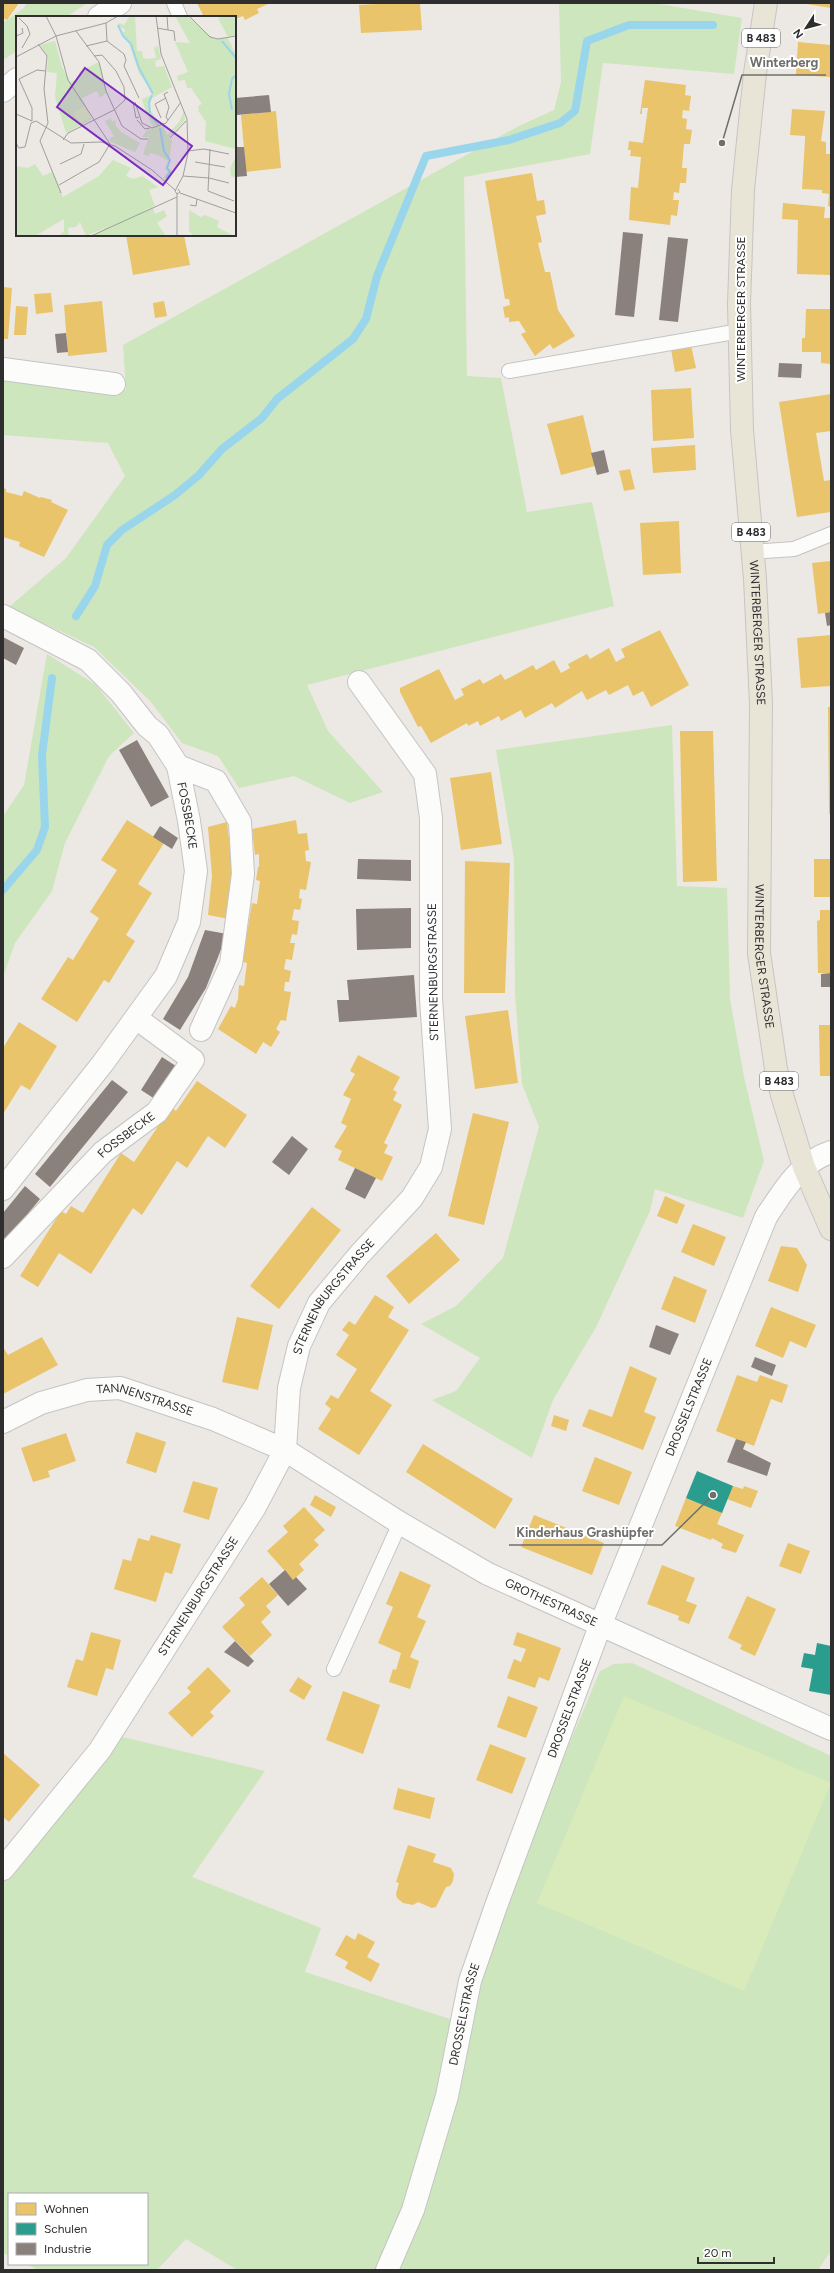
<svg xmlns="http://www.w3.org/2000/svg" width="834" height="2273" font-family="Figtree,sans-serif">
<rect width="100%" height="100%" fill="#ece8e4"/>
<path fill="#cee6be" d="M26,3H87L66,17H17V51L3,60V23L24,8Z
M559,3H654L742,18L734,74L603,63L590,154L464,177L467,376L501,378L527,512L592,502L614,606L307,685L328,731L383,792L350,803L294,776L239,788L218,756L182,743L151,702L94,647L9,607L66,558L125,476L108,443L3,435V377L126,390L123,345L517,127L554,110L561,82Z
M47,654L96,685L134,733L109,756L65,843L52,891L15,943L3,977V816L24,785Z
M672,725L677,886L727,888L730,999L744,1077L764,1161L743,1218L655,1189L650,1211L596,1327L553,1400L532,1458L432,1400L456,1391L480,1358L421,1324L456,1306L503,1258L539,1127L522,1084L515,994L514,859L496,750Z
M632,1663L831,1756V2251L818,2270H237L186,2239L157,2270H38L26,2264H147V2194H9V2256L3,2253V1869L110,1734L265,1771L192,1877L321,1928L305,1972L453,2020L600,1671L614,1664Z"/>
<path fill="#d9eabb" d="M624,1696L831,1783L744,1991L537,1903Z"/>
<path fill="#e9c46a" d="M3,3H19L7,20L3,18Z
M197,3H270L257,9L259,13L245,20L243,16L235,19V17H204Z
M397,3H420L422,30L361,33L359,5Z
M807,3H831V8L807,4Z
M798,42L831,45V77L796,75Z
M645,80L686,85L685,95L691,96L689,111L683,110L682,118L687,119L686,129L692,130L690,144H684L682,168H687L686,183H680L679,193L674,192L673,200H679L677,216L671,215L670,225L629,220L631,187L638,188L641,157L630,156L631,150H628L629,141L643,143L648,108H642V114H640Z
M792,109L825,111L821,141L826,142V154H831V207L828,206L829,194L822,193V190L802,189L805,140H809H805V136L790,135Z
M276,111L281,168L246,172L241,115Z
M532,173L537,201L544,200L546,214L536,216L542,242L538,243L545,272H550L558,310L575,336L553,349L550,344L535,356L521,334L526,332L519,321L509,322V317L505,318L503,307L510,305L509,299H505L485,181Z
M783,203L825,207L824,218H831V275L797,274L798,220L782,219Z
M126,235H184L190,265L133,275Z
M3,287L12,288L8,339H3Z
M51,293L53,312L36,314L34,294Z
M102,301L107,352L68,356L64,305Z
M164,301L167,316L155,318L153,303Z
M16,306L28,307L26,335H14Z
M806,309H831V364L821,363V352H802V338H805Z
M691,345L696,368L675,372L671,349Z
M691,388L694,438L653,441L651,390Z
M831,394V431L816,433L824,481L831,480V512L797,517L779,402Z
M583,415L595,466L561,475L547,424Z
M695,445L696,470L653,473L651,448Z
M630,469L635,489L624,491L619,471Z
M3,488L6,489V492L22,496L24,491L40,498L41,497L52,500L51,502L68,510L44,557L19,546L20,542L3,537Z
M679,521L681,573L643,575L640,523Z
M831,561V612L818,614L812,563Z
M660,630L689,685L651,707L643,691L633,696L628,685L609,695L606,690L587,700L582,691L555,708L552,703L525,718L521,710L501,721L499,716L480,726L478,721L468,726L467,723L431,743L421,726L418,727L400,692V688L439,669L455,700L464,695L461,689L480,679L483,684L501,674L505,680L533,665L536,670L554,660L561,673L570,668L568,664L587,654L590,659L609,648L616,662L625,657L621,649Z
M831,635V686L801,688L797,638Z
M828,707H831V814H829Z
M680,731H713L717,881L683,882Z
M491,772L502,844L461,850L450,778Z
M127,820L164,843L138,884L152,893L126,935L135,941L109,983L104,980L77,1022L41,999L68,957L73,960L99,918L90,912L117,870L101,860Z
M296,820L298,834L307,833L309,850L305,851L306,861L311,862L306,890L300,889L299,898L302,899L300,910L294,909L292,920L299,921L297,935L292,934L290,943H295L292,960L286,959L284,969L291,971L289,982H285L284,991L291,992L286,1021L281,1020L276,1029L280,1032L271,1047L263,1042L256,1054L218,1029L231,1006L235,1008L238,999L239,985L244,986L247,963L243,962L246,939L252,903L257,904L260,881L256,880L258,867H259V854L255,855L252,829Z
M227,822L232,865L229,919L208,915L212,876L208,827Z
M814,859H831V897H814Z
M465,861L510,863L505,993H464Z
M820,910H831V973H818L817,921L820,920Z
M508,1010L518,1083L475,1089L465,1016Z
M19,1022L57,1046L30,1090L21,1085L3,1114V1048Z
M819,1025H831V1076H820Z
M358,1055L400,1077L393,1090L397,1092L393,1100L402,1105L384,1143L388,1145L384,1153L393,1157L382,1181L338,1160L342,1151L334,1147L347,1126L341,1123L351,1099L343,1095L355,1074L350,1071Z
M197,1081L247,1115L225,1148L208,1136L187,1168L177,1161L142,1215L133,1208L91,1274L59,1253L38,1287L20,1276L61,1211L66,1214L71,1206L83,1213L121,1153L134,1162L171,1107L176,1111Z
M473,1113L509,1122L484,1225L448,1216Z
M665,1196L685,1205L677,1224L657,1216Z
M312,1207L341,1230L279,1309L250,1286Z
M693,1224L726,1237L714,1266L681,1252Z
M436,1233L460,1260L409,1304L386,1276Z
M781,1246L797,1248L807,1265L798,1292L768,1281Z
M674,1276L707,1290L695,1323L661,1309Z
M375,1295L394,1307L388,1317L409,1330L370,1391L392,1405L359,1455L318,1429L331,1409L325,1404L331,1395L338,1399L357,1369L336,1355L349,1335L342,1330L349,1321L355,1325Z
M771,1307L816,1325L806,1348L790,1341L783,1358L755,1346Z
M237,1317L273,1325L258,1390L222,1382Z
M42,1337L58,1365L3,1394V1347L8,1355Z
M630,1366L657,1378L644,1412L656,1417L643,1450L582,1426L589,1409L612,1417Z
M737,1375L757,1382L760,1375L788,1385L782,1403L771,1399L754,1446L716,1431Z
M554,1415L569,1420L566,1431L551,1426Z
M136,1432L166,1442L156,1473L126,1463Z
M66,1433L76,1461L48,1471L50,1477L33,1482L21,1448Z
M423,1444L513,1499L495,1529L406,1472Z
M595,1457L632,1472L619,1505L582,1491Z
M193,1481L218,1488L209,1520L183,1512Z
M733,1486L743,1489L744,1486L758,1491L751,1508L727,1499Z
M315,1495L336,1507L331,1517L310,1505Z
M686,1498L722,1513L717,1524L744,1535L736,1553L721,1548L723,1544L712,1538L711,1540L675,1526Z
M304,1507L325,1530L314,1540L319,1545L299,1564L304,1570L293,1580L267,1551L288,1532L283,1526Z
M534,1515L604,1543L592,1575L521,1547Z
M151,1535L181,1544L172,1574L165,1572L156,1602L114,1589L123,1559L131,1561L138,1538L149,1541Z
M788,1543L810,1551L801,1574L779,1566Z
M662,1565L695,1578L686,1601L697,1605L689,1624L678,1620L679,1616L647,1604Z
M400,1571L431,1585L417,1617L426,1621L410,1657L419,1661L410,1689L389,1682L393,1669L396,1670L401,1653L378,1643L393,1607L386,1604Z
M262,1577L278,1595L266,1606L271,1612L261,1622L272,1635L250,1656L222,1627L245,1605L239,1598Z
M747,1596L776,1609L755,1656L740,1649L742,1645L728,1638Z
M91,1632L121,1640L113,1670L106,1668L97,1696L67,1687L76,1659L83,1661Z
M517,1632L561,1648L549,1681L539,1677L535,1688L507,1678L514,1659L521,1662L526,1649L513,1645Z
M208,1667L231,1691L210,1712L214,1716L192,1737L168,1713L191,1692L187,1688Z
M298,1677L312,1686L304,1700L289,1691Z
M343,1691L380,1705L363,1754L326,1740Z
M508,1696L538,1707L526,1738L497,1727Z
M490,1744L526,1758L512,1794L476,1780Z
M3,1753L40,1785L9,1822L3,1817Z
M398,1788L435,1798L430,1819L393,1809Z
M408,1845L436,1854L433,1862L451,1868L454,1874L453,1881L450,1886L446,1887L436,1907L432,1908L418,1902L413,1905L403,1903L397,1898L396,1894L399,1883L396,1882Z
M358,1933L375,1942L367,1957L380,1964L371,1982L345,1968L348,1962L335,1955L346,1935L355,1940Z"/>
<path fill="#2a9d8f" d="M697,1471L733,1486L722,1513L686,1498Z
M817,1643L831,1646V1695L809,1691L813,1669L801,1667L804,1653L815,1655Z"/>
<path fill="#8a817c" d="M269,95L271,112L237,115L235,98Z
M235,147H244L247,176L235,177Z
M623,232L643,234L634,317L615,315Z
M668,237L688,239L678,322L659,320Z
M66,333L68,352L57,353L55,334Z
M779,363L802,364L801,378L778,377Z
M604,450L609,472L597,475L591,453Z
M831,612V625L827,626L825,613Z
M3,637L24,648L16,665L3,658Z
M137,740L169,797L151,807L119,750Z
M160,826L178,838L172,849L153,837Z
M358,859L411,860V881L357,879Z
M411,908V948L357,950L356,909Z
M205,930L227,934L206,988L180,1030L163,1019L188,977Z
M831,973V987H821V974Z
M414,975L417,1017L339,1022L337,1000H349L347,980Z
M162,1057L179,1068L158,1101L141,1090Z
M112,1080L128,1092L50,1187L35,1174Z
M292,1136L308,1149L289,1175L272,1162Z
M355,1168L376,1178L365,1199L345,1189Z
M25,1186L40,1199L3,1244V1213Z
M656,1325L679,1334L670,1355L649,1347Z
M755,1357L776,1365L772,1376L751,1367Z
M736,1439L746,1442L743,1449L771,1463L767,1476L727,1462Z
M285,1570L293,1580L296,1577L307,1589L288,1606L269,1584Z
M235,1641L254,1661L248,1667L224,1652Z"/>
<g fill="none" stroke-linecap="round" stroke-linejoin="round">
<path stroke="#99d6ec" stroke-width="8" d="M76,616L95,586L107,545L122,530L175,495L199,475L222,449L262,418L277,399L353,339L366,319L377,276L426,156L509,140L560,123L575,111L587,41L629,25H713
M3,890L37,850L45,827L42,755L52,678"/>
<g stroke="#c5c4c5" stroke-width="16">
<path id="lane" d="M174,3L180,17
M509,371L740,331
M752,552L794,549L831,534
M334,1669L400,1523"/>
</g>
<g stroke="#c5c4c5" stroke-width="24">
<g id="street">
<path d="M3,369L114,384"/>
<path id="s1" d="M3,616L88,660L121,693L147,726L158,735L178,766L189,821L196,871L189,922L166,976L103,1063L3,1189"/>
<path d="M178,766L216,781L240,822L243,874L231,964L201,1030"/>
<path id="s2" d="M3,1257L103,1152L157,1112L193,1060L136,1018"/>
<path id="s3" d="M3,1422L41,1403L87,1390L120,1388L213,1419L285,1450L400,1523L488,1574L831,1729"/>
<path id="s4" d="M3,1869L100,1750L255,1507L285,1450L289,1388L299,1346L319,1303L360,1254L412,1198L431,1167L440,1129L431,999V818L425,774L359,682"/>
<path id="s5" d="M387,2270L413,2210L447,2096L470,1981L496,1906L600,1626L766,1217C783,1191 800,1162 831,1152"/>
</g>
</g>
<g stroke="#c5c4c5" stroke-width="24">
<path id="secondary" d="M99,17L120,3
M3,91L17,79"/>
</g>
<g stroke="#c6c5c4" stroke-width="24">
<g id="primary">
<path id="s6" d="M766,3L755,73L743,190L739,304L742,430L755,579L761,704L759,953L776,1069L782,1095L804,1167L831,1229"/>
</g>
</g>
<use href="#lane" stroke="#fcfcfb" stroke-width="14"/>
<use href="#street" stroke="#fcfcfb" stroke-width="22"/>
<use href="#secondary" stroke="#fcfcfb" stroke-width="22"/>
<use href="#primary" stroke="#e8e4d6" stroke-width="22"/>
</g>
<g text-anchor="middle" stroke-width="4" stroke-linejoin="round" paint-order="stroke">
<g fill="#fff" stroke="#6d6d6d" stroke-width="1">
<rect x="742" y="29" width="38" height="18" rx="3"/>
<rect x="732" y="523" width="38" height="18" rx="3"/>
<rect x="760" y="1072" width="38" height="18" rx="3"/>
</g>
<g font-size="11" font-weight="bold" fill="#2e2e2e">
<text x="761" y="42">B 483</text>
<text x="751" y="536">B 483</text>
<text x="779" y="1085">B 483</text>
</g>
<g font-size="12" fill="#2e2e2e" stroke="#fff">
<text transform="translate(741 309) rotate(-90)" y="4">WINTERBERGER STRASSE</text>
<text dy="4" stroke="none"><textPath href="#s6" startOffset="632">WINTERBERGER STRASSE</textPath></text>
<text dy="4" stroke="none"><textPath href="#s1" startOffset="286">FOSSBECKE</textPath></text>
<text dy="4" stroke="none"><textPath href="#s6" startOffset="956">WINTERBERGER STRASSE</textPath></text>
<text transform="translate(433 972) rotate(-91)" y="4">STERNENBURGSTRASSE</text>
<text dy="4" stroke="none"><textPath href="#s2" startOffset="174">FOSSBECKE</textPath></text>
<text dy="4" stroke="none"><textPath href="#s4" startOffset="672">STERNENBURGSTRASSE</textPath></text>
<text dy="4" stroke="none"><textPath href="#s3" startOffset="150">TANNENSTRASSE</textPath></text>
<text dy="4" stroke="none"><textPath href="#s5" startOffset="916">DROSSELSTRASSE</textPath></text>
<text dy="4" stroke="none"><textPath href="#s4" startOffset="336">STERNENBURGSTRASSE</textPath></text>
<text dy="4" stroke="none"><textPath href="#s3" startOffset="607">GROTHESTRASSE</textPath></text>
<text dy="4" stroke="none"><textPath href="#s5" startOffset="592">DROSSELSTRASSE</textPath></text>
<text dy="4" stroke="none"><textPath href="#s5" startOffset="268">DROSSELSTRASSE</textPath></text>
</g>
</g>
<g transform="translate(16 16)">
<rect width="220" height="220" fill="#ece8e4"/>
<path d="M114,0H119L121,35H126L127,42L131,43L140,42L138,32L142,30L145,43L139,45L140,51L148,50L156,71L136,82L133,92L144,109L137,111L130,96L126,83L138,78L123,57L113,27L105,18L110,14L102,10L103,7L108,9ZM159,0H171L198,23L212,22L220,39V133L189,125L190,106L183,96L182,90L186,88L175,72H171L169,64L162,65L161,60L172,56L159,26L174,27ZM206,0H220V19L212,21L202,2ZM39,25L46,51L54,66L64,62L63,56L83,46L91,76L84,82L81,75L66,82L76,103L50,117L39,81L41,57L31,56L32,41L24,29ZM168,95L169,104L153,122L156,124L152,152L157,156L150,164L147,162L152,156L149,152L152,145L142,139L134,137L132,140L127,138L133,121H126L131,114L147,109L151,119L163,106ZM95,102L96,106L99,104L100,110L105,116L124,127L119,136L95,126L93,123L98,120L89,105ZM220,140V162L215,160L214,152ZM97,144L115,152L110,160L117,163L126,160L142,171L133,174L139,190L125,196L137,192L139,198L148,194L151,200L141,207L150,220H76L91,211L70,220L64,206L60,211L52,212L53,220H43L48,215V203L19,220H0V150L12,152L19,148L27,160L36,156L47,181L83,160ZM173,194L185,201L189,199L203,205L201,211L218,220H178L173,215Z" fill="#cee6be"/>
<path d="M68,90L75,101L64,108L57,97Z" fill="#d9eabb"/>
<path fill="none" stroke="#99d6ec" stroke-width="2" d="M102,9L107,20L115,28L123,52L137,78M206,25L220,42M216,94L213,78L216,63L219,60M134,97L133,86L136,79M134,99L142,108M144,112L148,135L154,144L151,152L154,156L150,162"/>
<path fill="none" stroke="#a09e9b" stroke-width="1" d="M30,0L40,20L52,64L94,128L83,146L43,169M140,0L145,38L171,103L172,137L167,160L159,175L161,178L164,176L162,173M151,0L152,14M173,0L194,21L202,23L220,20M3,2L11,10L14,18L6,32M90,7L91,25M141,12L158,15L159,25M60,15L83,46L90,75L106,110L125,123H132M0,20L7,17L6,12M22,28L31,40L28,73L32,107L24,125L45,177M70,30L91,25L108,38L110,44L108,50L123,82M0,41L40,20L90,7L102,0M117,86L120,102L123,101M119,86L126,107L136,112L150,107L165,86M0,98L16,105V92L3,63L21,54L29,55M145,102L139,88L150,82M121,104L129,113L134,112M152,104L150,101L153,91L148,78L152,76M154,122L170,105M47,124L52,117L98,94L109,84L108,71L100,55L86,39L78,40M0,127L3,132L9,131L15,107L20,105L55,127L85,126L99,130L136,154L159,174M194,133L192,175L218,185M172,135L188,133L213,138M179,146L209,151M44,148L65,138L68,128M167,160L193,162L213,167M164,177L220,197M174,189L180,190L181,183M75,220L161,181M161,220V178"/>
<path fill="#7b2cbf" fill-opacity="0.15" stroke="#7b2cbf" stroke-width="2" d="M69,52L176,130L147,169L41,91Z"/>
<rect width="220" height="220" fill="none" stroke="#2e2e2e" stroke-width="2"/>
</g>
<path fill="none" stroke="#706f6e" stroke-width="1.5" d="M722 143L742 75H826M713 1495L662 1545H509"/>
<g fill="#706f6e" stroke="#fff" stroke-width="1.5">
<circle cx="722" cy="143" r="4"/>
<circle cx="713" cy="1495" r="4"/>
</g>
<g font-size="13" text-anchor="middle" font-weight="bold" fill="#706f6e" stroke="#fff" stroke-width="4" stroke-linejoin="round" paint-order="stroke">
<text x="784" y="67">Winterberg</text>
<text x="585" y="1537">Kinderhaus Grashüpfer</text>
</g>
<rect width="834" height="2273" fill="none" stroke="#2e2e2e" stroke-width="8"/>
<rect x="8" y="2193" width="140" height="72" fill="#ffffff" stroke="#ababab"/>
<rect x="16" y="2203" width="20" height="12" fill="#e9c46a" stroke="#ababab"/>
<text x="44" y="2213" font-size="12" fill="#2e2e2e">Wohnen</text>
<rect x="16" y="2223" width="20" height="12" fill="#2a9d8f" stroke="#ababab"/>
<text x="44" y="2233" font-size="12" fill="#2e2e2e">Schulen</text>
<rect x="16" y="2243" width="20" height="12" fill="#8a817c" stroke="#ababab"/>
<text x="44" y="2253" font-size="12" fill="#2e2e2e">Industrie</text>
<g transform="translate(806 28) rotate(234)" stroke="#ffffff" stroke-width="3" paint-order="stroke">
<path d="M0-3L7 15L0 10L-7 15Z" fill="#2e2e2e"/>
<text y="-6" font-size="11" font-weight="bold" text-anchor="middle" fill="#2e2e2e">N</text>
</g>
<path d="M698 2257v6h76v-6" fill="none" stroke="#2e2e2e" stroke-width="2"/>
<text x="704" y="2257" font-size="12" fill="#2e2e2e" stroke="#ffffff" stroke-width="3" paint-order="stroke">20 m</text>
</svg>
